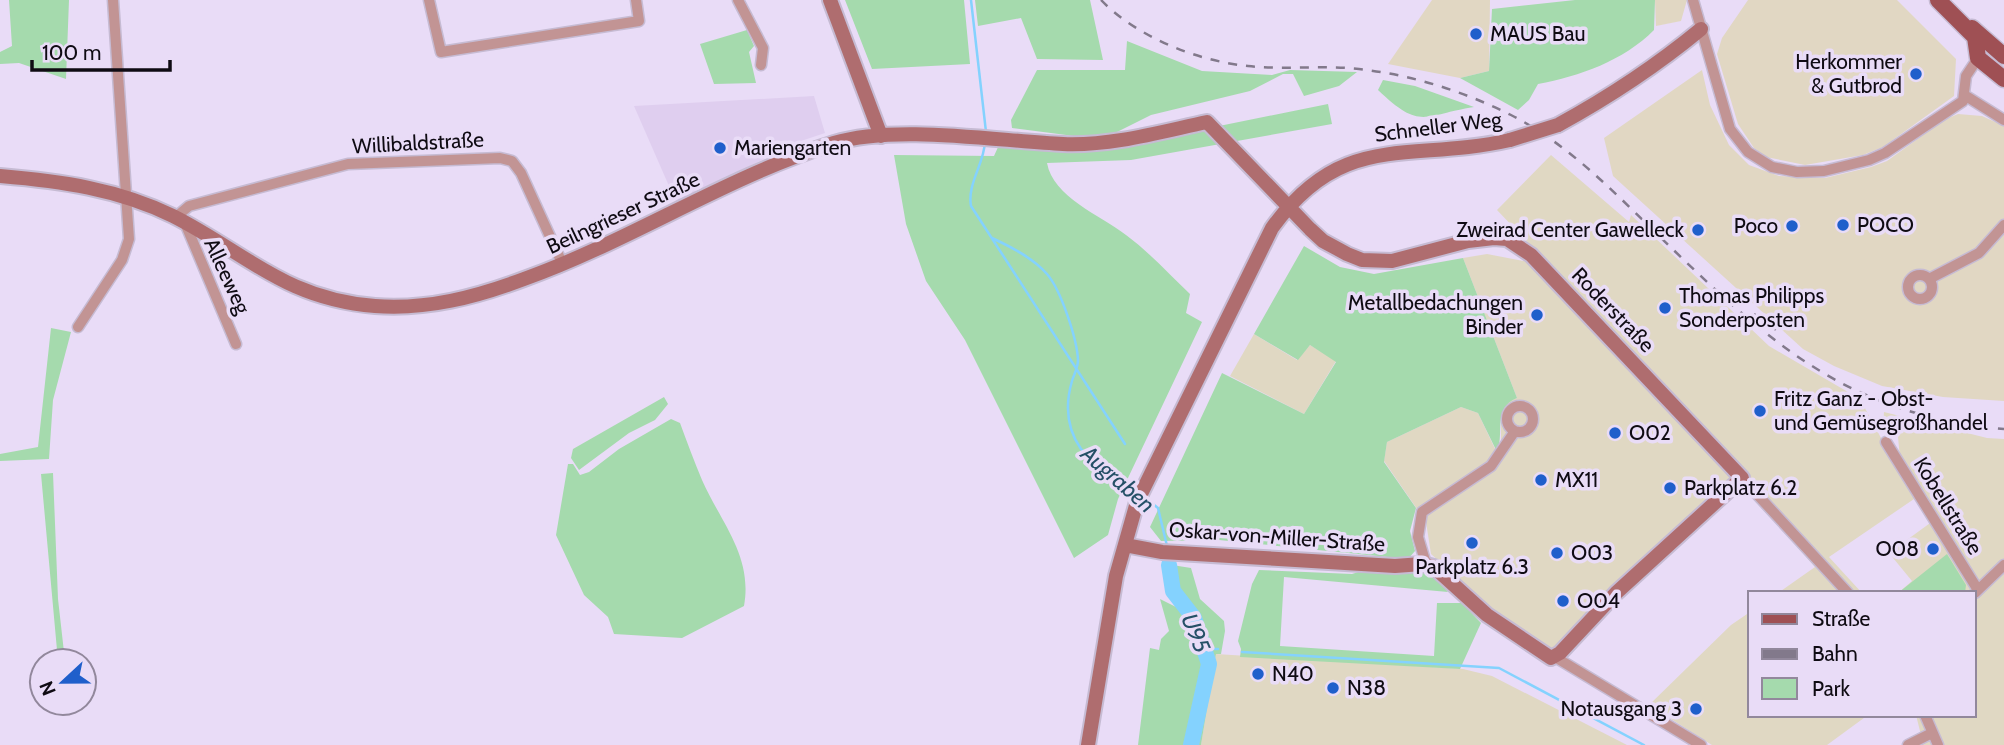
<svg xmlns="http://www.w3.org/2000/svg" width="2004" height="745" font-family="Cabin,sans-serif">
<rect width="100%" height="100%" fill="#e9dcf7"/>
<path fill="#e1d7c3" d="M1432,0H1490L1489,71L1460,78L1388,64Z
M1655,0H1687L1681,21L1656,26Z
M1748,0H1897L1956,59L1954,96L1883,147L1863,155L1805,165L1766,157L1754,148L1738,124L1717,54L1722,38Z
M1702,70L1710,105L1729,145L1749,165L1779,176L1825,178L1871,167L1887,161L1944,120L1958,114L1982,116L2004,126V401L1943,397L1882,386L1834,366L1803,349L1613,176L1604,138Z"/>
<path fill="#e0d8c3" d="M1551,155L1629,222L1631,215L1769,346L1860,399L1914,499L1829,557L1862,593H1778L1815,567L1751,493L1728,483L1558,646L1550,649L1513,627L1431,554L1426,522L1384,461L1387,442L1461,407L1478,413L1496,451L1501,441V410L1507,402L1517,398L1463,258L1487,254L1529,262L1537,252L1497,210Z
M1254,334L1297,360L1310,345L1336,361L1304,414L1230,376Z
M1884,412L1987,438L2004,439V745H1920L1923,743L1916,715H1974V593H1898L1912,581L1889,553L1937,518L1900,458L1898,437L1894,430L1883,425Z
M1750,612V715H1868L1827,745H1712L1649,705L1731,625Z
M1216,654L1463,669L1492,676L1627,745H1201Z"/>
<path fill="#dfceef" d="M814,96L825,133L801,141L676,202L634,106Z"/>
<path fill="#a5daad" d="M9,0H69L66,79L19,63L0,64V52L12,46Z
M845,0H964L970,64L872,69Z
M975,0H1090L1103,60L1037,59L1021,18L978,26Z
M1575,0H1655L1654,30C1623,61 1580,76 1538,84L1529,100L1518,110L1460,78L1489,71L1492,9Z
M747,30L754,46L749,52L756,83L714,84L700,44Z
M1127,41L1202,71L1272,75L1290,70L1357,72L1339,86L1304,96L1293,74H1283L1250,91L1151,115L1111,135L1074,136L1012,128L1011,120L1037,70H1125Z
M1383,80L1415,86L1474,107C1423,115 1421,131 1378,90Z
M1328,104L1332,124L1131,160L1047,163C1053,197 1100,215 1126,235C1149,252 1169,274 1190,294L1186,313L1202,322L1118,499L1108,535L1074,558L965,340L926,281L906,224L894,155L994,156L999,145L1106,149Z
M1304,246L1340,267L1374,274L1463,258L1517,398C1492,408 1505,432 1497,452L1478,413L1461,407L1387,442L1384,462L1416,508L1410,531L1415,551L1408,559L1219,540L1161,541L1150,527L1222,373L1304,414L1336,362L1310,345L1298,360L1254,334Z
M51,328L71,332L53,400L49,459L0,461V454L38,447Z
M664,397L668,404L655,420L629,433L579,470L571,458L573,449Z
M671,419L680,423C687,442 694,461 702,480C721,523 753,556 744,606L682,638L614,634L608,617L584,595L556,535L568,464H573L580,475L589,472L619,449Z
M53,473L58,599L65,661H58L41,474Z
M1947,554L1966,585L1965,593H1898Z
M1172,565L1191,568L1200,599L1224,621L1225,631L1221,654H1216L1201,745H1138L1150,648L1159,650L1161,639L1169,631L1160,599L1194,616L1175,589Z
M1259,570L1352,574C1366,568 1414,567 1428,573C1438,577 1442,585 1448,592L1284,577L1280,646L1434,656L1437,603H1462L1481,623L1460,669L1240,657L1241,649L1238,641L1252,584Z"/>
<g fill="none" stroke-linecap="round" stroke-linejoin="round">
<path stroke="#84d2fe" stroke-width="2.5" d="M971,0L986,132
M985,142C984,164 967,184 971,206L1125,444
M992,238C1011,247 1033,258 1047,274C1061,290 1077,339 1078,360C1078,368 1074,374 1072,381C1065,405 1067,429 1081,449C1087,456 1094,461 1104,461L1136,491
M1144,497L1158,508L1167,546
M1168,559L1173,591L1194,618L1209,664L1191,745
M1207,649H1218
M1242,652L1499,668L1644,745"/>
<path stroke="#84d2fe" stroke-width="16" d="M1169,565L1173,591L1194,618L1209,664L1191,745"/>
<g stroke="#c6bbd3" stroke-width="13">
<path id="street" d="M429,0L441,52L639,21L636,0
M738,0L763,48L761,65
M1693,0L1730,129L1748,152L1772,167L1797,172L1824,171L1869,160L1885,153L1963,101L1966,76L1978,58
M1966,96L2004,120
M176,217L189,206L348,164L500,158L512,161L521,173L563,265
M185,223L236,344
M1908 287a12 12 0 1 1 24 0a12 12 0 1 1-24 0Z
M1929,279L1979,253L2004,225
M78,327L122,260L129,239L113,0
M1507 419a13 13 0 1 1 26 0a13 13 0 1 1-26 0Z
M1886,442L1978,590
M1742,478L1848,593
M1426,564L1418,537L1422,512L1491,466L1515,431
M1975,593L2004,565
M1555,657L1701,745
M1925,715L1938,745
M1908,745L1932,733"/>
</g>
<g stroke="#c6bbd3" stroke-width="18">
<path id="secondary" d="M830,0L881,136
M1558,125C1611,96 1655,67 1701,29
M0,176C60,181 118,189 173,216C246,253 285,299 375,306C427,310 476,297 524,279C630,241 726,177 834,143C896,124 997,141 1063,144C1112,146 1160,132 1207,122L1310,229L1323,241L1347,254L1362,260L1392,261L1468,241L1494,238L1507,239L1531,255L1742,478L1616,593L1560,653L1551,658L1487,615L1434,567L1422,564L1395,566L1162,552L1125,545
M1088,745L1116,576L1137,502L1272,228C1343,129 1410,163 1510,140"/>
</g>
<g stroke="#c6bbd3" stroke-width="19">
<path id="primary" d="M1938,0L1975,37L1978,58L2004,79
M1972,28L2004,56"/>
</g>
<use href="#street" stroke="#c29494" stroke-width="10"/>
<use href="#secondary" stroke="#af6d6f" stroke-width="14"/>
<use href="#primary" stroke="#9f5054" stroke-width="16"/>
<path stroke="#82798b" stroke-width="2.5" stroke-dasharray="9 9" stroke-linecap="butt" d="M1101,0C1137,37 1197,61 1248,66C1285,70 1322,65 1359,69C1412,75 1463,91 1511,115C1566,143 1610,188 1654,231C1764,338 1844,415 2004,429
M1754,314L1783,335"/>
<g stroke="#c6bbd3" stroke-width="18" stroke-linecap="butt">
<path id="secondary-bridge" d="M1510,140L1558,125"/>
</g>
<use href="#secondary-bridge" stroke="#af6d6f" stroke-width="14"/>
</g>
<g fill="#1f5fcb" stroke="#e9dcf7" stroke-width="2.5">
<circle cx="1476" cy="34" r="7"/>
<circle cx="1916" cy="74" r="7"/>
<circle cx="720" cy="148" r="7"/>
<circle cx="1843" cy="225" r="7"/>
<circle cx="1792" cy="226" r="7"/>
<circle cx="1698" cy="230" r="7"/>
<circle cx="1665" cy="308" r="7"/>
<circle cx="1537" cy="315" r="7"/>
<circle cx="1760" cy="411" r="7"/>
<circle cx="1615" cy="433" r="7"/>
<circle cx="1541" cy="480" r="7"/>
<circle cx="1670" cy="488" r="7"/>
<circle cx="1472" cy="543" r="7"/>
<circle cx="1933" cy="549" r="7"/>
<circle cx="1557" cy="553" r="7"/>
<circle cx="1563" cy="601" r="7"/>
<circle cx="1258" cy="674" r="7"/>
<circle cx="1333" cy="688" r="7"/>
<circle cx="1696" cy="709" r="7"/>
</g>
<g text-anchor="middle" stroke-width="7" stroke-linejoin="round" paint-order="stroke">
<g font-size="21" fill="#0f0b13" stroke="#e9dcf7" text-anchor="start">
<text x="1490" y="41">MAUS Bau</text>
<text x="1902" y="69" text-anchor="end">Herkommer<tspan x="1902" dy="24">&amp; Gutbrod</tspan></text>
<text x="734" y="155">Mariengarten</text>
<text x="1857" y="232">POCO</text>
<text x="1778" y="233" text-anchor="end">Poco</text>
<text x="1684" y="237" text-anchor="end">Zweirad Center Gawelleck</text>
<text x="1679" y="303">Thomas Philipps<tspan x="1679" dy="24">Sonderposten</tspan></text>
<text x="1523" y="310" text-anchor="end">Metallbedachungen<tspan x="1523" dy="24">Binder</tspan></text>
<text x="1774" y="406">Fritz Ganz - Obst-<tspan x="1774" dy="24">und Gemüsegroßhandel</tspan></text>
<text x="1629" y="440">O02</text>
<text x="1555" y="487">MX11</text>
<text x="1684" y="495">Parkplatz 6.2</text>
<text x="1919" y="556" text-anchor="end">O08</text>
<text x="1571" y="560">O03</text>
<text x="1472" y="574" text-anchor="middle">Parkplatz 6.3</text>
<text x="1577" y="608">O04</text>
<text x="1272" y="681">N40</text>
<text x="1347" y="695">N38</text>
<text x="1682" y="716" text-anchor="end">Notausgang 3</text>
</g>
<g font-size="21" fill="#0f0b13" stroke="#e9dcf7">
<text transform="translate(1438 127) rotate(-7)" y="7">Schneller Weg</text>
<text transform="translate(418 143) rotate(-3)" y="7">Willibaldstraße</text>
<text transform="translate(623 213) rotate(-25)" y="7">Beilngrieser Straße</text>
<text transform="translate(227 276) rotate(65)" y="7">Alleeweg</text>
<text transform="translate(1613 310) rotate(46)" y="7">Roderstraße</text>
<text transform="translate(1948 506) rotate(58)" y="7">Kobellstraße</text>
<text transform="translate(1277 537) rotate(4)" y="7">Oskar-von-Miller-Straße</text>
</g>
<g font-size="23" font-style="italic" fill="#255067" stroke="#e9dcf7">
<text transform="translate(1118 479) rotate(41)" y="8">Augraben</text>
<text transform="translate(1196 633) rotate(67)" y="8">U95</text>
</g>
</g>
<rect x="1748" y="591" width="228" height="126" fill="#e9dcf7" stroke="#92889c" stroke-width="2"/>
<rect x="1762" y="614" width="35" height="10" fill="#9f5054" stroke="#92889c" stroke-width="2"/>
<text x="1812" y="626" font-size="21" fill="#0f0b13">Straße</text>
<rect x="1762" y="649" width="35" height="10" fill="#82798b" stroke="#92889c" stroke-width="2"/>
<text x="1812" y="661" font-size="21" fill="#0f0b13">Bahn</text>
<rect x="1762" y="678" width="35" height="21" fill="#a5daad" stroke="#92889c" stroke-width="2"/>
<text x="1812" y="696" font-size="21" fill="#0f0b13">Park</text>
<g transform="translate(63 682) rotate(248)"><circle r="33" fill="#e9dcf7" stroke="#92889c" stroke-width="2"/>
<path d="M0-5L12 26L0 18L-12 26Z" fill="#1f5fcb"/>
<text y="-10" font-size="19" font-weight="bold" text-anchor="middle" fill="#0f0b13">N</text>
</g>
<path d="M32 60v10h138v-10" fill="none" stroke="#0f0b13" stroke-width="3.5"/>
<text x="42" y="60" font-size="21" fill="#0f0b13" stroke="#e9dcf7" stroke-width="5" paint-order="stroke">100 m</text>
</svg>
